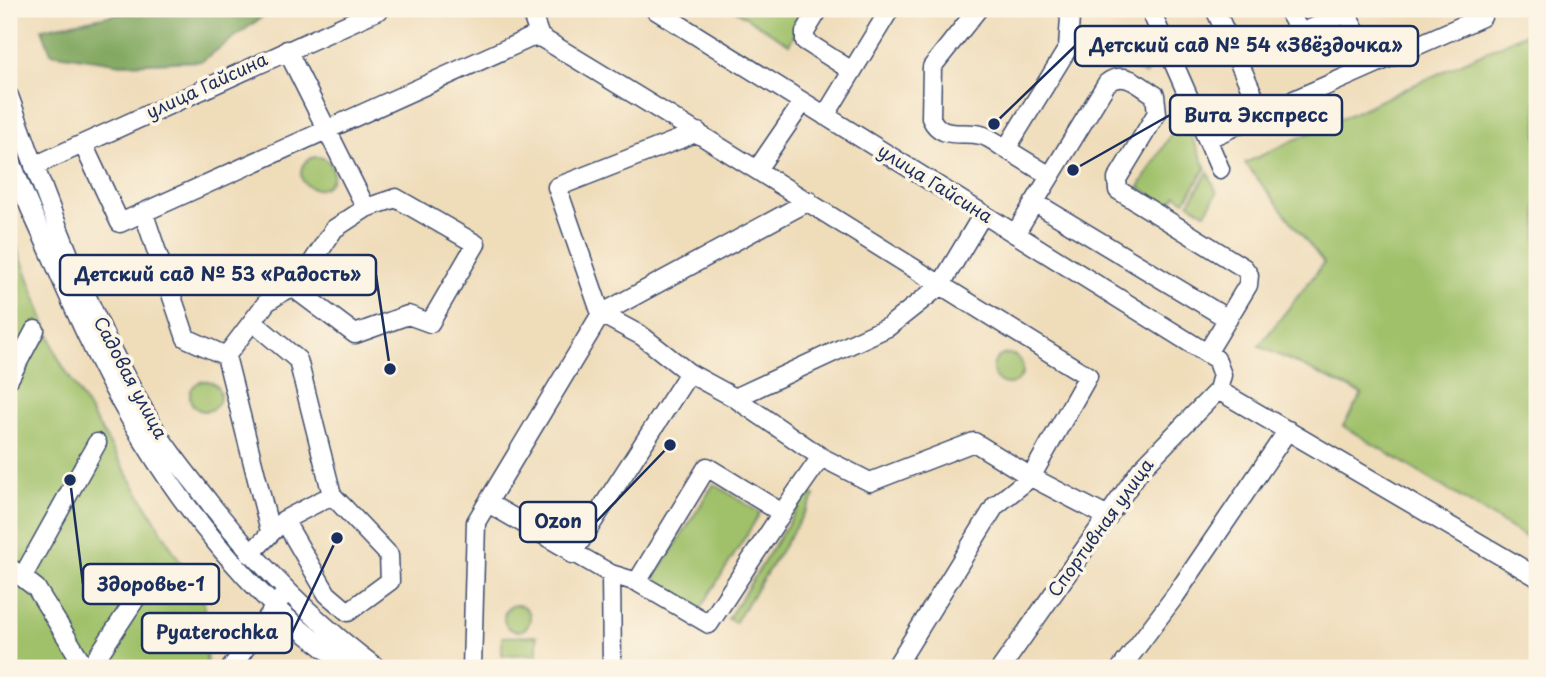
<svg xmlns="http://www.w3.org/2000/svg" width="1546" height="677" font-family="'Playpen Sans',sans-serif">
<rect width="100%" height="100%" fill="#fcf5e5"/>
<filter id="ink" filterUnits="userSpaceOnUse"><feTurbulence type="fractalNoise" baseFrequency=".0143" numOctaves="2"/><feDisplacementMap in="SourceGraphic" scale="14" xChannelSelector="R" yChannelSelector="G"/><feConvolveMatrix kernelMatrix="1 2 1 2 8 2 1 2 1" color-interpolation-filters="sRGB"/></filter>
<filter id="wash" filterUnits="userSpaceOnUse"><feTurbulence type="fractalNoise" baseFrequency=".00686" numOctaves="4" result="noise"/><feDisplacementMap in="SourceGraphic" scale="28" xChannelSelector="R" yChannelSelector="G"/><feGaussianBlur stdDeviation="1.57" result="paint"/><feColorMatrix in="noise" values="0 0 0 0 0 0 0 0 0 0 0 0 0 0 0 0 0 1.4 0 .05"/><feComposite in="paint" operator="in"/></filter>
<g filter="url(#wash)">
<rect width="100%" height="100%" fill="#efdcb9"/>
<path fill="#a0c16a" stroke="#5e7864" stroke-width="2" d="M737,9H810L789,44L736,11Z
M1537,28V544L1343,426L1362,394L1259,346L1324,263L1245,163Z
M1140,38L1160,51L1145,75L1125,63Z
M1182,116L1206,168L1185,201L1176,195L1169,206L1139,187Z
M301 173a16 16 0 1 1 32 0a16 16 0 1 1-32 0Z
M1208,172L1217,193L1205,213L1189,203Z
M9,225L58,358L204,602L207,668H9Z
M993 369a15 15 0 1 1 30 0a15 15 0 1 1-30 0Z
M190 396a15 15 0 1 1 30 0a15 15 0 1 1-30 0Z
M714,484L760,513L699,611L652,582Z
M808,492L815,496L735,623L728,619Z
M504 618a13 13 0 1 1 26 0a13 13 0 1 1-26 0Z
M537,636V654L502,655V637Z"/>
<path fill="#80a75e" stroke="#4e6b5e" stroke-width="2" d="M144,9H273L202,61L122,64L51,53L42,29Z"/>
</g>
<g filter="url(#ink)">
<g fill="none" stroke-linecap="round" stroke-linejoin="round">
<g stroke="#3b496c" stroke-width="21">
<path id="minor" d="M530,9L540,37
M654,9L1216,359L1222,375L1218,390L1141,469L1001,668
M819,9L805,32V41L852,71
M978,9L932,67L931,118C941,141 963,130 981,135C990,137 999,145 1006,149
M1153,9V16L1207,139L1262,114
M1215,9L1262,114L1482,17L1478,9
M1287,9L1301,33L1347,13L1371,66
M287,50L366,208
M9,96C50,210 94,330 158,434C174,459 194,482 212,506C261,567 313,621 377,668
M825,116L890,9
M698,132L557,187L601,314L809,201
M1207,139L1220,169
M83,144L120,223L530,38L540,37C724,147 904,264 1088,376L1031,477L995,506L895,668
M9,154C20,189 37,223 52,257C107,390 169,502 272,604C296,628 324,648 350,668
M34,166L381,9
M758,168L803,102
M1050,176L1006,149L1068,48L1070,17L1066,9
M1034,202L1228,319
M144,214L186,338L226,356
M1015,234L1107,83C1124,69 1140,86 1155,95L1157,113L1117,179L1118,190L1244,268L1249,275L1248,285L1207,353
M226,356L267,302L291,286L308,269L334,229L366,208L396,198L476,244L430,323L408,315L355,334L291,286
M226,356L270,531
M9,379L35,330
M1218,390L1537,577
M735,398L888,327L940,286L983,214
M821,457L870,482L974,442L1031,477L1108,517
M488,503L611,574
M284,520L327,594L348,612L390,581L389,555L332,495
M250,554L284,520L332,495L298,360L253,322
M572,554L689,373
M9,567L36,588L80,659L82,668
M23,576L97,443
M637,582L709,624L782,513
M90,668L146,583
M231,668L282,597
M472,668L476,522L601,314L642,336L689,373L735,398L821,457L782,513L707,467L637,582L611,574L612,668
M1121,668L1175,596L1288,430"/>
</g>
<use href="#minor" stroke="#fff" stroke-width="18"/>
</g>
</g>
<g text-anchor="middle" stroke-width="7" stroke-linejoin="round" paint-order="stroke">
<g font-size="18" fill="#1b2f5e" stroke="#fcf5e5">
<text transform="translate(207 86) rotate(-25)" y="6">улица Гайсина</text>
<text transform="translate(935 184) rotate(32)" y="6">улица Гайсина</text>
<text transform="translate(130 378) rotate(62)" y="6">Садовая улица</text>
<text transform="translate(1101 528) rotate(-54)" y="6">Спортивная улица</text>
</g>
</g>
<path fill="none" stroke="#1b2f5e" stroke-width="2.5" d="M994 124L1075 46M1073 170L1170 115M390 369L376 275M670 445L596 522M70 480L83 584M337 538L292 633"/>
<g fill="#1b2f5e" stroke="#fcf5e5" stroke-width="2.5">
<circle cx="994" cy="124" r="7"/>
<circle cx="1073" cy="170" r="7"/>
<circle cx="390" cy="369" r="7"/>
<circle cx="670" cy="445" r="7"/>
<circle cx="70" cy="480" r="7"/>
<circle cx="337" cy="538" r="7"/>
</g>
<g fill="#fcf5e5" stroke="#1b2f5e" stroke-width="2.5">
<rect x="1075" y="26" width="343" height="40" rx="7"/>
<rect x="1170" y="95" width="172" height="40" rx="7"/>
<rect x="60" y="255" width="316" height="40" rx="7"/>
<rect x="520" y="502" width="76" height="40" rx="7"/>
<rect x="83" y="564" width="136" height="40" rx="7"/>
<rect x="142" y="613" width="150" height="40" rx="7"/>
</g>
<g font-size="19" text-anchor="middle" font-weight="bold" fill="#1b2f5e">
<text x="1246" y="52">Детский сад № 54 «Звёздочка»</text>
<text x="1256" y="122">Вита Экспресс</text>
<text x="218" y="281">Детский сад № 53 «Радость»</text>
<text x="558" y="528">Ozon</text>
<text x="151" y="591">Здоровье-1</text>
<text x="217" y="639">Pyaterochka</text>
</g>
<rect width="1546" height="677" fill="none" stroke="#fcf5e5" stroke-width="35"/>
</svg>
